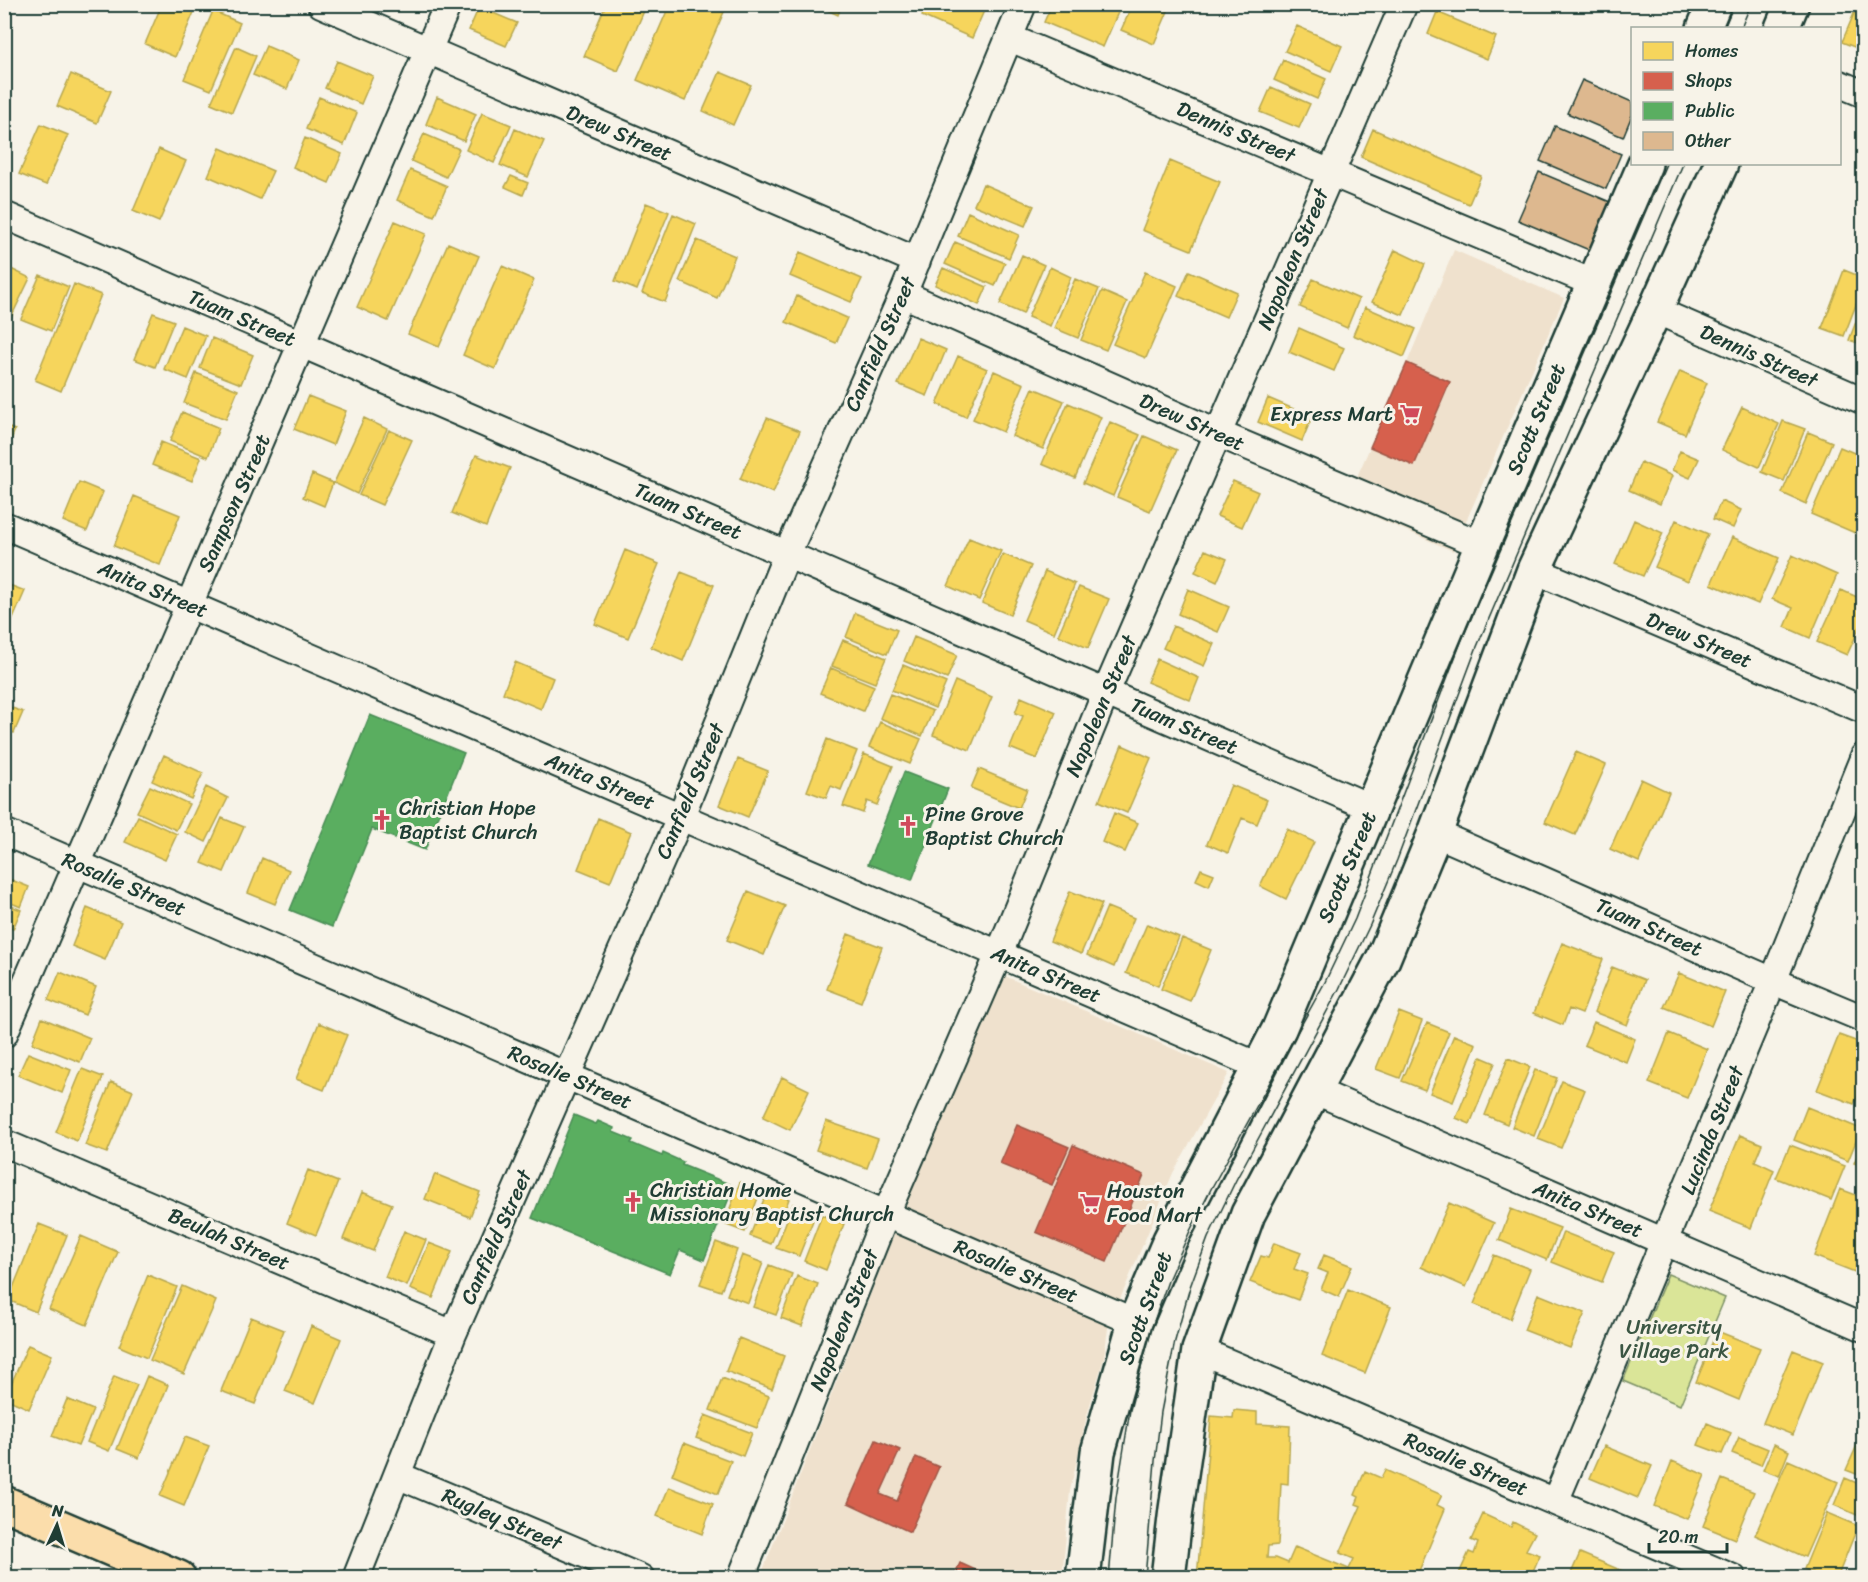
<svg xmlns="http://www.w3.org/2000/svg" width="1868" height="1582" font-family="Sriracha,sans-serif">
<rect width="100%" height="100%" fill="#f7f3e8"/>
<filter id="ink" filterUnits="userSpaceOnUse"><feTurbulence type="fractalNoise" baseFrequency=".0167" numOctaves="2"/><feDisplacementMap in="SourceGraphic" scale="12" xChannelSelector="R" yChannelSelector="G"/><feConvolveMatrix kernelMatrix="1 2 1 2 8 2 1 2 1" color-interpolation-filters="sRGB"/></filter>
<g filter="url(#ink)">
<path fill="#efe1cd" d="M1454,250L1564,298L1453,551L1345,504L1407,363Z
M1000,974L1229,1073L1173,1173L1108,1328L1104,1358L1087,1415L1070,1491L1062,1577L760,1578L892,1239Z"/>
<path fill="#dae598" stroke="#7c9166" stroke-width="1.5" d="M1668,1274L1725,1298L1680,1405L1623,1381Z"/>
<path fill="#f6d55c" stroke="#b6a750" stroke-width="1.5" d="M162,4L197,5L175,57L145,44Z
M606,4H647L618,71L584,56Z
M670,4H705L724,12L685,101L637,80Z
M814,4H842L838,15Z
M927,4H987L972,38L922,16Z
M1052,4H1106L1119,10L1103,47L1044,22Z
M1133,4H1171L1154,44L1121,30Z
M1858,4H1864V51L1842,42Z
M479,7L517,23L506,46L469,30Z
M213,11L240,23L211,90L184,79Z
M1437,12L1496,37L1487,59L1428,34Z
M1297,26L1342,46L1331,71L1285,51Z
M266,46L299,60L287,89L253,75Z
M236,47L256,56L232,112L211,103Z
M1283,60L1326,79L1317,99L1274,80Z
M337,61L373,76L361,104L325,88Z
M720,72L751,85L733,125L703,111Z
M71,74L111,91L97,123L57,106Z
M1271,87L1310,104L1299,128L1260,112Z
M319,97L357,113L344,145L306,129Z
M437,97L476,114L464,141L426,124Z
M482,113L511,125L494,163L466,150Z
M41,124L68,135L46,185L19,174Z
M515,129L544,141L528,177L500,165Z
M1373,129L1481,176L1469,204L1361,157Z
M424,134L459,149L446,177L411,161Z
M305,138L342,154L329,183L293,167Z
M220,148L273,171L260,199L208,176Z
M159,149L186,161L159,222L133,211Z
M1170,161L1220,182L1191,250L1142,230Z
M410,170L447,186L434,216L397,200Z
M511,176L528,183L523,195L505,187Z
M983,184L1034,206L1025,226L974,205Z
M646,203L669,212L637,290L615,281Z
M968,212L1019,235L1009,258L958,236Z
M673,214L696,224L665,302L642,293Z
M395,221L426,234L388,321L357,307Z
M697,240L735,256L717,298L679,281Z
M955,242L1005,263L995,286L945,264Z
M448,243L479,256L439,347L408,334Z
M1395,250L1425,264L1403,315L1372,302Z
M800,252L862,279L851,302L790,276Z
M1022,255L1044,265L1023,314L1000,304Z
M502,266L534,280L495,369L463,355Z
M1050,267L1071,277L1050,326L1028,317Z
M9,268L30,278L4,332V278Z
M943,268L987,287L979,305L935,285Z
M1844,270L1864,278V284L1844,336L1822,328Z
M1189,271L1237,292L1226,317L1178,296Z
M1145,272L1177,286L1146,358L1113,344Z
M40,275L69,287L51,331L21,319Z
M1075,279L1099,289L1078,338L1054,328Z
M1313,279L1359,299L1347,328L1300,307Z
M74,284L101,295L61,391L35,380Z
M1102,291L1127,302L1106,350L1081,340Z
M797,296L847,318L836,343L786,322Z
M1864,301V345L1849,340Z
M1365,307L1416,329L1404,357L1353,335Z
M153,313L174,321L155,367L134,359Z
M182,326L206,336L188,379L164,369Z
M1299,328L1344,348L1334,371L1289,352Z
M212,338L253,355L241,384L200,368Z
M918,338L946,350L927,396L898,384Z
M958,356L987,369L966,417L937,404Z
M994,371L1024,384L1003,432L973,419Z
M1680,371L1707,383L1685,434L1657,422Z
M196,373L238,390L226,419L184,403Z
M1033,388L1064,401L1043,449L1012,436Z
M308,396L346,411L333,445L294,429Z
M1268,398L1312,417L1302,441L1258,422Z
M1068,403L1101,417L1075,478L1042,464Z
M1742,407L1779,424L1759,467L1722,450Z
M182,412L219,428L208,457L170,441Z
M364,418L387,429L357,494L334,483Z
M767,418L800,431L773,493L740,479Z
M1783,421L1805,429L1784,481L1762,472Z
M1110,422L1140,435L1113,496L1083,483Z
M4,426L15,430L4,456Z
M389,430L412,440L382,505L359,495Z
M1808,432L1832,442L1806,504L1782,493Z
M1144,436L1177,450L1150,511L1117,497Z
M161,442L201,458L192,481L152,465Z
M1840,447L1864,457V513L1855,533L1811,514Z
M1680,451L1699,459L1690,478L1672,470Z
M476,455L510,468L486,527L452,513Z
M1641,462L1672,476L1660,504L1629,490Z
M312,474L333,483L324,506L303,497Z
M1233,481L1258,492L1242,527L1217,516Z
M79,482L103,492L87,531L63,521Z
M134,496L180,515L160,565L114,546Z
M1721,501L1741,510L1733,528L1713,519Z
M1634,520L1663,533L1643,576L1615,564Z
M1676,520L1708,534L1688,581L1655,567Z
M1732,537L1779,558L1758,604L1711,584Z
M969,538L1001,551L979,600L948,586Z
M625,550L659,564L628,638L595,624Z
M1205,550L1227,559L1217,582L1195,572Z
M1003,554L1031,566L1010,615L982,603Z
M1792,555L1837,575L1810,638L1785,627L1793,608L1772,599Z
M1045,571L1075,584L1054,633L1024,620Z
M681,572L714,585L683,661L651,647Z
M4,583L25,591L4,640Z
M1079,587L1109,599L1088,648L1058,635Z
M1188,589L1229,607L1218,632L1178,614Z
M1841,590L1864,600V618L1847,655L1817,642Z
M855,613L897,630L887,654L846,637Z
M1173,626L1214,644L1204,666L1163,648Z
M914,637L957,655L947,679L904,661Z
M843,640L886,658L875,683L832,666Z
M1157,659L1199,678L1190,700L1147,682Z
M515,662L553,678L541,709L503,693Z
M903,665L946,683L935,708L892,690Z
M831,668L874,686L863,711L820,693Z
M955,681L992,697L970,750L933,735Z
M890,694L933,711L922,736L880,718Z
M1021,697L1056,712L1037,759L1010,748L1023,716L1015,713Z
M4,705L23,712L14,733L4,729Z
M880,722L921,739L910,764L869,747Z
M827,739L857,751L841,790L831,786L826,798L807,791Z
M1122,745L1151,758L1127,813L1099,801Z
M1576,752L1606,765L1575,835L1545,822Z
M864,754L893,766L877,805L867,801L863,813L843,806Z
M164,755L203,773L191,799L152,781Z
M738,759L768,771L748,817L719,805Z
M979,769L1027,789L1019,808L971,788Z
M1641,779L1669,792L1639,862L1610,849Z
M1231,785L1267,800L1257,824L1242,818L1228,853L1207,844Z
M150,786L189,804L176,830L137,812Z
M206,787L228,798L206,842L185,832Z
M1114,813L1138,823L1125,852L1102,842Z
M138,816L177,834L165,860L125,842Z
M222,818L244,827L224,872L202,863Z
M598,818L631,832L610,882L578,869Z
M1287,829L1314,842L1286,899L1260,886Z
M262,858L289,870L275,904L248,893Z
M1201,869L1214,874L1209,886L1196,880Z
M4,877L29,887L21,907L4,900Z
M748,891L785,906L764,955L727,940Z
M1070,891L1102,904L1081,954L1050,941Z
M4,903L21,910L13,929L4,926Z
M1107,907L1134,918L1114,967L1087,955Z
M87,908L121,922L105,960L72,946Z
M1147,924L1179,937L1158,986L1126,973Z
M848,934L882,947L861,1002L827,989Z
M1182,938L1211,950L1190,1001L1161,989Z
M1562,943L1603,959L1582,1014L1569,1009L1563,1025L1534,1013Z
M1612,967L1645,980L1627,1025L1594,1012Z
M60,972L96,987L85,1015L48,1000Z
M1679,973L1725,992L1711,1026L1664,1007Z
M1399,1012L1422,1021L1400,1078L1376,1069Z
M42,1018L90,1038L80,1062L32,1043Z
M1594,1022L1635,1039L1626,1062L1584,1045Z
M319,1023L347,1035L324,1090L296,1079Z
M1427,1023L1449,1032L1425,1090L1402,1081Z
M1669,1033L1707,1049L1687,1098L1649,1083Z
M1454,1035L1476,1044L1453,1102L1430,1093Z
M1839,1035L1864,1044V1081L1854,1104L1817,1090Z
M28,1053L71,1070L62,1093L18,1075Z
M1481,1057L1495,1063L1470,1124L1456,1118Z
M1508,1058L1530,1067L1507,1124L1485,1115Z
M82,1069L103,1077L77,1141L56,1132Z
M1535,1070L1557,1078L1534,1136L1512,1127Z
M782,1077L809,1090L790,1130L763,1117Z
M1562,1081L1585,1090L1561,1148L1538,1139Z
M111,1082L133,1091L107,1153L85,1145Z
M1807,1107L1861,1129L1848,1161L1794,1140Z
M826,1121L878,1139L867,1168L816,1150Z
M1740,1135L1762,1144L1755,1161L1774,1170L1751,1228L1709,1211Z
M1864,1139V1166L1854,1163Z
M1790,1145L1845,1166L1831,1200L1776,1178Z
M308,1170L338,1182L316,1235L287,1223Z
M435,1174L480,1192L470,1217L425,1199Z
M740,1182L761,1190L745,1232L724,1224Z
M1840,1189L1864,1198V1264L1860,1274L1814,1256Z
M767,1191L789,1199L771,1244L750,1236Z
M362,1192L392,1204L373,1251L343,1239Z
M1449,1203L1494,1223L1466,1287L1421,1267Z
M793,1204L816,1213L799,1256L776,1248Z
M1511,1209L1560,1228L1547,1260L1499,1240Z
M822,1215L844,1224L826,1270L804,1261Z
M39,1224L67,1235L36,1312L8,1300Z
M404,1231L426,1240L407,1286L385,1277Z
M1563,1232L1614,1252L1602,1282L1552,1262Z
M81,1236L118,1252L87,1325L49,1309Z
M716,1242L737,1250L721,1291L700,1284Z
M429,1243L452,1252L433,1298L410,1289Z
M1274,1243L1301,1253L1294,1269L1308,1274L1298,1300L1250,1282L1261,1256L1268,1258Z
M742,1255L763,1263L748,1303L727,1295Z
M1324,1255L1352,1266L1339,1297L1321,1289L1328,1273L1318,1269Z
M1494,1255L1530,1269L1510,1319L1474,1304Z
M769,1265L792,1274L776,1315L753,1307Z
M148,1275L177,1287L147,1358L119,1346Z
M797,1276L818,1284L802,1326L781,1318Z
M182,1286L216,1301L184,1374L150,1360Z
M1348,1290L1391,1307L1365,1373L1322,1356Z
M1538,1294L1585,1313L1570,1348L1524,1330Z
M251,1317L284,1330L255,1404L221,1391Z
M311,1326L341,1339L315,1403L285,1391Z
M1717,1331L1760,1348L1739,1400L1696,1382Z
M739,1338L784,1356L772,1389L726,1371Z
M28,1345L52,1355L29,1409L5,1398Z
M1793,1350L1823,1362L1793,1435L1763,1423Z
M114,1376L137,1385L109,1451L87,1442Z
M147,1376L168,1385L139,1458L117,1449Z
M722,1378L769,1396L757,1428L710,1410Z
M67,1399L93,1410L78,1446L52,1436Z
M1234,1410L1257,1412V1424L1290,1426L1288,1484L1281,1483L1278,1545L1268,1546L1267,1558H1276L1288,1563L1295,1547L1349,1569L1354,1559L1340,1553L1361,1506L1356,1504L1359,1497L1355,1495L1365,1471L1381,1478L1385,1470L1442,1495L1437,1505L1445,1509L1416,1578H1397L1392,1576L1391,1578H1197L1211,1416L1233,1418Z
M705,1415L752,1433L743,1456L696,1438Z
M1707,1423L1731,1433L1722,1454L1698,1445Z
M185,1437L209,1446L184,1506L160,1496Z
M1739,1437L1768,1449L1761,1465L1732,1453Z
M684,1443L731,1461L718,1494L672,1475Z
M1858,1443L1864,1446V1477L1846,1470Z
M1774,1444L1789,1451L1779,1476L1763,1470Z
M1604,1446L1652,1466L1638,1498L1590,1478Z
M1788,1460L1838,1482L1805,1557L1755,1535Z
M1672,1461L1705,1475L1687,1519L1654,1506Z
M1845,1478L1864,1486V1518L1834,1505Z
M1722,1479L1754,1492L1735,1539L1703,1526Z
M669,1487L713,1504L702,1534L657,1516Z
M1827,1513L1858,1526L1837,1578H1826L1804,1569Z
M1483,1514L1511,1527L1513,1522L1535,1533L1526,1550L1540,1555L1530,1578H1457L1469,1552L1474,1554L1478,1543L1471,1540Z
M1580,1553L1639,1578H1569Z"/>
<path fill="#d6604d" stroke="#9f5646" stroke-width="1.5" d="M1407,363L1450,382L1414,466L1370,447Z
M1017,1125L1069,1147L1052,1185L1000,1164Z
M1073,1145L1144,1175L1107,1262L1036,1232Z
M876,1440L900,1450L880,1494L897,1501L916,1457L939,1467L910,1532L848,1503Z
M960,1563L993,1578H953Z"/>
<path fill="#5aae61" stroke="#488c54" stroke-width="1.5" d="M370,715L464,753L425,850L372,829L332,927L290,910Z
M904,772L948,789L912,880L868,864Z
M574,1115L596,1124L598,1121L614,1128L613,1132L633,1140L631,1143L662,1156L663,1153L683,1162L682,1165L734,1186L704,1260L680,1250L670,1274L532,1218Z"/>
<path fill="#ddb88f" stroke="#1f3d34" stroke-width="1.5" d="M1582,80L1632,102V115L1623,137L1567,113Z
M1555,126L1621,154L1606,189L1540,161Z
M1539,172L1610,202L1589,250L1518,220Z"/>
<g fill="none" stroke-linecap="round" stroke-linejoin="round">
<g stroke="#1f3d34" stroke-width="30">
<path id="minor" d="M321,4L917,261
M1010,38L1593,283
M1840,84L1864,94
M4,215L1372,808
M903,294L1219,434L1482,545
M1655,310L1864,401
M4,525L1261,1067
M1534,570L1864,710
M4,832L1135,1322
M1435,833L1773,981L1864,1019
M4,1034L448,4
M1313,1090L1864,1328
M4,1143L453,1334
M1199,1350L1733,1578
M397,1475L641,1578
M1555,1502L1773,981L1864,756
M356,1578L453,1334L681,816L787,554L903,294L1023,4
M741,1578L886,1214L999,954L1106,692L1404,4"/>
</g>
<g stroke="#1f3d34" stroke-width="38">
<path id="secondary" d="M1704,28L1714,4
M1782,28L1792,4
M1083,1578L1098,1452L1135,1322L1170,1240L1279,1029L1482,545L1645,164
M1168,1578L1176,1509L1199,1350L1248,1214L1383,959L1435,833L1534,570L1655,310L1721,164"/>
</g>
<g stroke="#1f3d34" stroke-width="38">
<path id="primary" d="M4,1503L179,1578"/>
</g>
<use href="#minor" stroke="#f7f3e8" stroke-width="26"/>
<use href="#secondary" stroke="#f7f3e8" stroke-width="33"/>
<use href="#primary" stroke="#fbddab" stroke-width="33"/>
<path stroke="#1f3d34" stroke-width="1.5" d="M1724,28L1734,4
M1741,28L1751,4
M1109,1578L1116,1498L1130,1410L1151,1330L1169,1278L1190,1231L1211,1189L1325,982L1355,919L1461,642L1666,164
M1145,1578L1155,1461L1161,1412L1175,1341L1190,1287L1208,1238L1236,1180L1339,989L1370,925L1397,860L1476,649L1683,164"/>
</g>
</g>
<defs>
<g id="supermarket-bare" transform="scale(1.62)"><path d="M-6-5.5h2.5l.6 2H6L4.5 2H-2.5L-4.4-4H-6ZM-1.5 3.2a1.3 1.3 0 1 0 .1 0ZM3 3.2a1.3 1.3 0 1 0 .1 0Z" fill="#d1495b" stroke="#f7f3e8" stroke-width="2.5" paint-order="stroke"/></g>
<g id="church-bare" transform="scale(1.62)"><path d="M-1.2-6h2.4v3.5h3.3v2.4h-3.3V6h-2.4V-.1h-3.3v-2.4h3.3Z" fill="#d1495b" stroke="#f7f3e8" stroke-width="2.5" paint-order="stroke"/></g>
</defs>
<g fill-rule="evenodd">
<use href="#supermarket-bare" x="1410" y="414"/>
<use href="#church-bare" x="382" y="820"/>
<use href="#church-bare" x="908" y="826"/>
<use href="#church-bare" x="633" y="1202"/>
<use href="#supermarket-bare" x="1090" y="1203"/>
</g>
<g text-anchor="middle" stroke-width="6" stroke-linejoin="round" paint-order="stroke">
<g font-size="21" fill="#1f3d34" stroke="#f7f3e8">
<text transform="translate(1236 132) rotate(23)" y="7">Dennis Street</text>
<text transform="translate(619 133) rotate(23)" y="7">Drew Street</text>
<text transform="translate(1293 259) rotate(-67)" y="7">Napoleon Street</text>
<text transform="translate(242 318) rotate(23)" y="7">Tuam Street</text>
<text transform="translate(880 344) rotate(-66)" y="7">Canfield Street</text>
<text transform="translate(1759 356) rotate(24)" y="7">Dennis Street</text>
<text transform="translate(1536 419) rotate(-67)" y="7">Scott Street</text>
<text transform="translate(1192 422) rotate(24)" y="7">Drew Street</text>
<text transform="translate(234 503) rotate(-66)" y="7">Sampson Street</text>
<text transform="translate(688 511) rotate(23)" y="7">Tuam Street</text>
<text transform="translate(153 589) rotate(23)" y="7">Anita Street</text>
<text transform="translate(1699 640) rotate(23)" y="7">Drew Street</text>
<text transform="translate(1101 706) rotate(-67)" y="7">Napoleon Street</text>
<text transform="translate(1184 726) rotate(23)" y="7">Tuam Street</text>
<text transform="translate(600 781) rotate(23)" y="7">Anita Street</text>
<text transform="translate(690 791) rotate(-67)" y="7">Canfield Street</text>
<text transform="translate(1347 867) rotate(-67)" y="7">Scott Street</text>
<text transform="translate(124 884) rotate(23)" y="7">Rosalie Street</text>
<text transform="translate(1649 927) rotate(24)" y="7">Tuam Street</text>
<text transform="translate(1046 974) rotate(23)" y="7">Anita Street</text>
<text transform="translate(570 1077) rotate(23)" y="7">Rosalie Street</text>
<text transform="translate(1712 1130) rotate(-68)" y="7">Lucinda Street</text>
<text transform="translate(1588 1209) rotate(23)" y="7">Anita Street</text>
<text transform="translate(496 1237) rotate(-66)" y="7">Canfield Street</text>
<text transform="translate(229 1239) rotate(23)" y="7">Beulah Street</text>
<text transform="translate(1016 1271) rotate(23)" y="7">Rosalie Street</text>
<text transform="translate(1145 1308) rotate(-70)" y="7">Scott Street</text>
<text transform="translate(844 1320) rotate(-68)" y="7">Napoleon Street</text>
<text transform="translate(1466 1464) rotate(23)" y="7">Rosalie Street</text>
<text transform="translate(502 1519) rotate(23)" y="7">Rugley Street</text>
</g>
<g font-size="21" fill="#1f3d34" stroke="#f7f3e8" text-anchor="start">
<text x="1393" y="421" text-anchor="end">Express Mart</text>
<text x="399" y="815">Christian Hope<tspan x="399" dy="24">Baptist Church</tspan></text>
<text x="925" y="821">Pine Grove<tspan x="925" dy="24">Baptist Church</tspan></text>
<text x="650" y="1197">Christian Home<tspan x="650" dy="24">Missionary Baptist Church</tspan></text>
<text x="1107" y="1198">Houston<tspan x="1107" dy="24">Food Mart</tspan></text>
</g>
<g font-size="21" fill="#3b5643" stroke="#f7f3e8">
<text x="1674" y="1334">University<tspan x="1674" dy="24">Village Park</tspan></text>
</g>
</g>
<rect width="1868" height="1582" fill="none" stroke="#f7f3e8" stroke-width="24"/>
<rect x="12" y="12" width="1844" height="1558" fill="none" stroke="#1f3d34" stroke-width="2" filter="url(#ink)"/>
<rect x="1631" y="27" width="210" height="138" fill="#f7f3e8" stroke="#a1aaa0" stroke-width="1.5"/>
<rect x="1643" y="42" width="30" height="18" fill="#f6d55c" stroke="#a1aaa0" stroke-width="1.5"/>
<text x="1685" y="57" font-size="18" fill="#1f3d34">Homes</text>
<rect x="1643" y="72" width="30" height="18" fill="#d6604d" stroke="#a1aaa0" stroke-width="1.5"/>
<text x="1685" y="87" font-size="18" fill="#1f3d34">Shops</text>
<rect x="1643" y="102" width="30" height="18" fill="#5aae61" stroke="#a1aaa0" stroke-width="1.5"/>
<text x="1685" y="117" font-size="18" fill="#1f3d34">Public</text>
<rect x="1643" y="132" width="30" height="18" fill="#ddb88f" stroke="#a1aaa0" stroke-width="1.5"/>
<text x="1685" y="147" font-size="18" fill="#1f3d34">Other</text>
<g transform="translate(57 1525) rotate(4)" stroke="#f7f3e8" stroke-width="4.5" paint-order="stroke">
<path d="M0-4.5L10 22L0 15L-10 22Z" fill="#1f3d34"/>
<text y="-9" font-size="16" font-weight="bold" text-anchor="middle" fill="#1f3d34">N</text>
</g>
<path d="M1649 1543v9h78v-9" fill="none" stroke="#1f3d34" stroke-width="3"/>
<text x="1658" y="1543" font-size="18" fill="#1f3d34" stroke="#f7f3e8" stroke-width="4.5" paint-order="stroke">20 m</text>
</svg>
